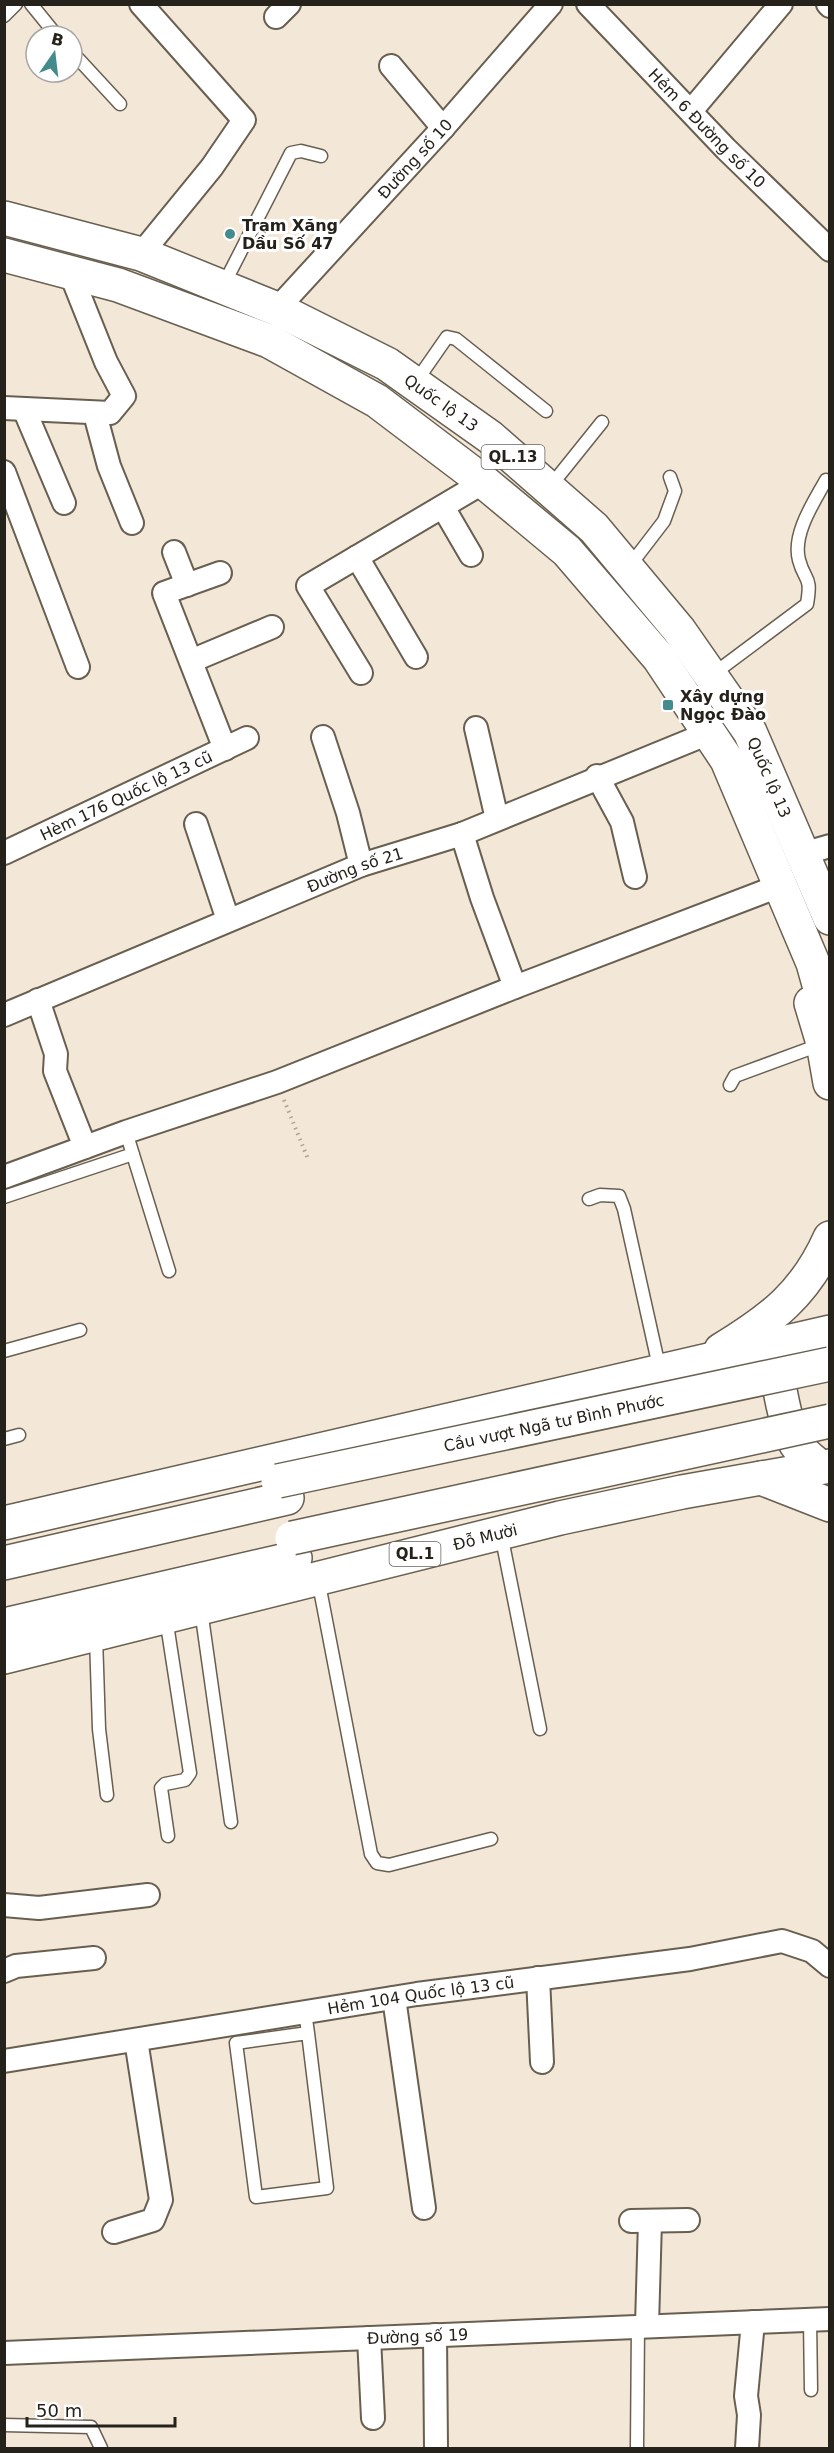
<svg xmlns="http://www.w3.org/2000/svg" width="834" height="2453" font-family="'DejaVu Sans',sans-serif">
<rect width="100%" height="100%" fill="#f3e7d7"/>
<g fill="none" stroke-linecap="round" stroke-linejoin="round">
<g stroke="#685f50" stroke-width="15">
<path id="lane" d="M31,4L57,36
M4,16L16,4
M72,52L120,104
M223,286L291,153L301,151L321,156
M415,383L447,337L456,339L546,411
M549,488L602,422
M628,568L664,521L675,491L670,477
M712,675L807,604C812,574 805,583 799,560C792,534 814,502 826,480
M730,1085L735,1076L822,1044
M126,1132L169,1271
M4,1197L133,1154
M589,1199L600,1195L619,1196L624,1209L660,1371
M4,1351L80,1330
M4,1439L19,1435
M501,1534L540,1729
M318,1579L371,1854L377,1863L389,1865L491,1839
M201,1610L231,1822
M166,1618L190,1773L185,1780L165,1784L161,1788L168,1836
M96,1637L99,1729L107,1795
M305,2012L308,2033L327,2188L256,2197L236,2043L308,2033
M810,2320L811,2390
M4,2425L91,2427L101,2448
M637,2447L638,2325"/>
</g>
<g stroke="#685f50" stroke-width="26">
<g id="street">
<path d="M141,4L244,120L212,167L141,254"/>
<path id="s1" d="M588,4L726,149L830,250"/>
<path d="M828,4L830,6"/>
<path d="M276,17L289,4"/>
<path d="M391,66L443,128"/>
<path d="M691,111L781,4"/>
<path id="s2" d="M277,309L443,128L551,4"/>
<path d="M4,408L110,413L124,396L106,362L70,272"/>
<path d="M24,409L64,503"/>
<path d="M95,414L109,466L132,523"/>
<path d="M4,472L78,667"/>
<path d="M443,507L471,555"/>
<path d="M174,552L187,585"/>
<path d="M357,557L416,657"/>
<path d="M220,573L164,593L225,749"/>
<path d="M191,661L272,627"/>
<path d="M361,673L308,586L484,482"/>
<path d="M476,728L497,819"/>
<path d="M323,737L348,813L361,865"/>
<path d="M597,776L622,822L635,877"/>
<path d="M196,824L228,920"/>
<path d="M462,834L482,898L515,987"/>
<path id="s3" d="M4,853L247,738"/>
<path d="M802,854L830,846"/>
<path d="M38,1000L56,1054L55,1071L85,1147"/>
<path id="s4" d="M4,1015L361,865L462,834L709,733"/>
<path d="M4,1177L126,1132L277,1082L515,987L779,886"/>
<path d="M4,1905L39,1908L148,1895"/>
<path d="M4,1971L16,1966L94,1958"/>
<path d="M538,1978L542,2062"/>
<path d="M394,1998L424,2208"/>
<path id="s5" d="M4,2061L417,1994L690,1959L782,1941L812,1951L830,1966"/>
<path d="M631,2221L688,2220"/>
<path d="M114,2232L153,2220L161,2200L136,2040"/>
<path d="M647,2325L650,2221"/>
<path d="M435,2335L436,2448"/>
<path d="M369,2338L373,2418"/>
<path id="s6" d="M4,2353L830,2319"/>
<path d="M747,2448L749,2415L746,2396L753,2322"/>
</g>
</g>
<g stroke="#685f50" stroke-width="36">
<g id="highway">
<path id="s7" d="M4,218L141,254L277,309L387,364L490,437L594,528L679,630L750,732L830,918"/>
<path d="M4,255L118,285L269,341L377,401L484,482L567,551L659,658L727,760L813,963L830,1024"/>
<path d="M811,1003L823,1043L830,1083"/>
<path d="M777,1347C774,1370 785,1424 796,1444C802,1453 812,1460 820,1467"/>
<path d="M721,1350C772,1319 805,1294 830,1238"/>
<path d="M761,1478L830,1505"/>
<path d="M4,1523L830,1332"/>
<path d="M4,1563L287,1498"/>
<path d="M4,1625L295,1558"/>
<path id="s8" d="M4,1657L560,1518L682,1492L830,1466"/>
</g>
</g>
<path stroke="#aea598" stroke-width="4" stroke-dasharray="1.5 4.5" stroke-linecap="butt" d="M284,1100L308,1159"/>
<use href="#lane" stroke="#fff" stroke-width="12"/>
<use href="#street" stroke="#fff" stroke-width="22"/>
<use href="#highway" stroke="#fff" stroke-width="33"/>
<g stroke="#685f50" stroke-width="36" stroke-linecap="butt">
<g id="highway-bridge">
<path id="s9" d="M278,1481L830,1364"/>
<path d="M292,1538L830,1421"/>
</g>
</g>
<use href="#highway-bridge" stroke="#fff" stroke-width="33"/>
</g>
<g fill="#448c8c" stroke="#fff" stroke-width="2">
<circle cx="230" cy="234" r="6"/>
<rect x="662" y="699" width="12" height="12" rx="3"/>
</g>
<g text-anchor="middle" stroke-width="6" stroke-linejoin="round" paint-order="stroke">
<g fill="#fff" stroke="#66645f" stroke-width="1.5">
<rect x="481.5" y="445" width="63" height="24" rx="4.5"/>
<rect x="389.5" y="1542" width="51" height="24" rx="4.5"/>
</g>
<g font-size="15" font-weight="bold" fill="#25211b">
<text x="513" y="462">QL.13</text>
<text x="415" y="1559">QL.1</text>
</g>
<g font-size="16" fill="#25211b" stroke="#fff">
<text dy="6" stroke="none"><textPath href="#s1" startOffset="172">Hẻm 6 Đường số 10</textPath></text>
<text dy="6" stroke="none"><textPath href="#s2" startOffset="204">Đường số 10</textPath></text>
<text dy="6" stroke="none"><textPath href="#s7" startOffset="478">Quốc lộ 13</textPath></text>
<text dy="6" stroke="none"><textPath href="#s7" startOffset="982">Quốc lộ 13</textPath></text>
<text dy="6" stroke="none"><textPath href="#s3" startOffset="135">Hèm 176 Quốc lộ 13 cũ</textPath></text>
<text dy="6" stroke="none"><textPath href="#s4" startOffset="380">Đường số 21</textPath></text>
<text dy="6" stroke="none"><textPath href="#s9" startOffset="282">Cầu vượt Ngã tư Bình Phước</textPath></text>
<text dy="6" stroke="none"><textPath href="#s8" startOffset="496">Đỗ Mười</textPath></text>
<text dy="6" stroke="none"><textPath href="#s5" startOffset="422">Hẻm 104 Quốc lộ 13 cũ</textPath></text>
<text dy="6" stroke="none"><textPath href="#s6" startOffset="414">Đường số 19</textPath></text>
</g>
<g font-size="16" font-weight="bold" fill="#25211b" stroke="#fff" text-anchor="start">
<text x="242" y="231">Trạm Xăng<tspan x="242" dy="18">Dầu Số 47</tspan></text>
<text x="680" y="702">Xây dựng<tspan x="680" dy="18">Ngọc Đào</tspan></text>
</g>
</g>
<rect width="834" height="2453" fill="none" stroke="#25211b" stroke-width="12"/>
<g transform="translate(54 54) rotate(14)"><circle r="28" fill="#ffffff" stroke="#a8a6a4" stroke-width="1.5"/>
<path d="M0-4.5L10 22L0 15L-10 22Z" fill="#448c8c"/>
<text y="-9" font-size="16" font-weight="bold" text-anchor="middle" fill="#25211b">B</text>
</g>
<path d="M27 2417v9h148v-9" fill="none" stroke="#25211b" stroke-width="3"/>
<text x="36" y="2417" font-size="18" fill="#25211b" stroke="#ffffff" stroke-width="4.5" paint-order="stroke">50 m</text>
</svg>
